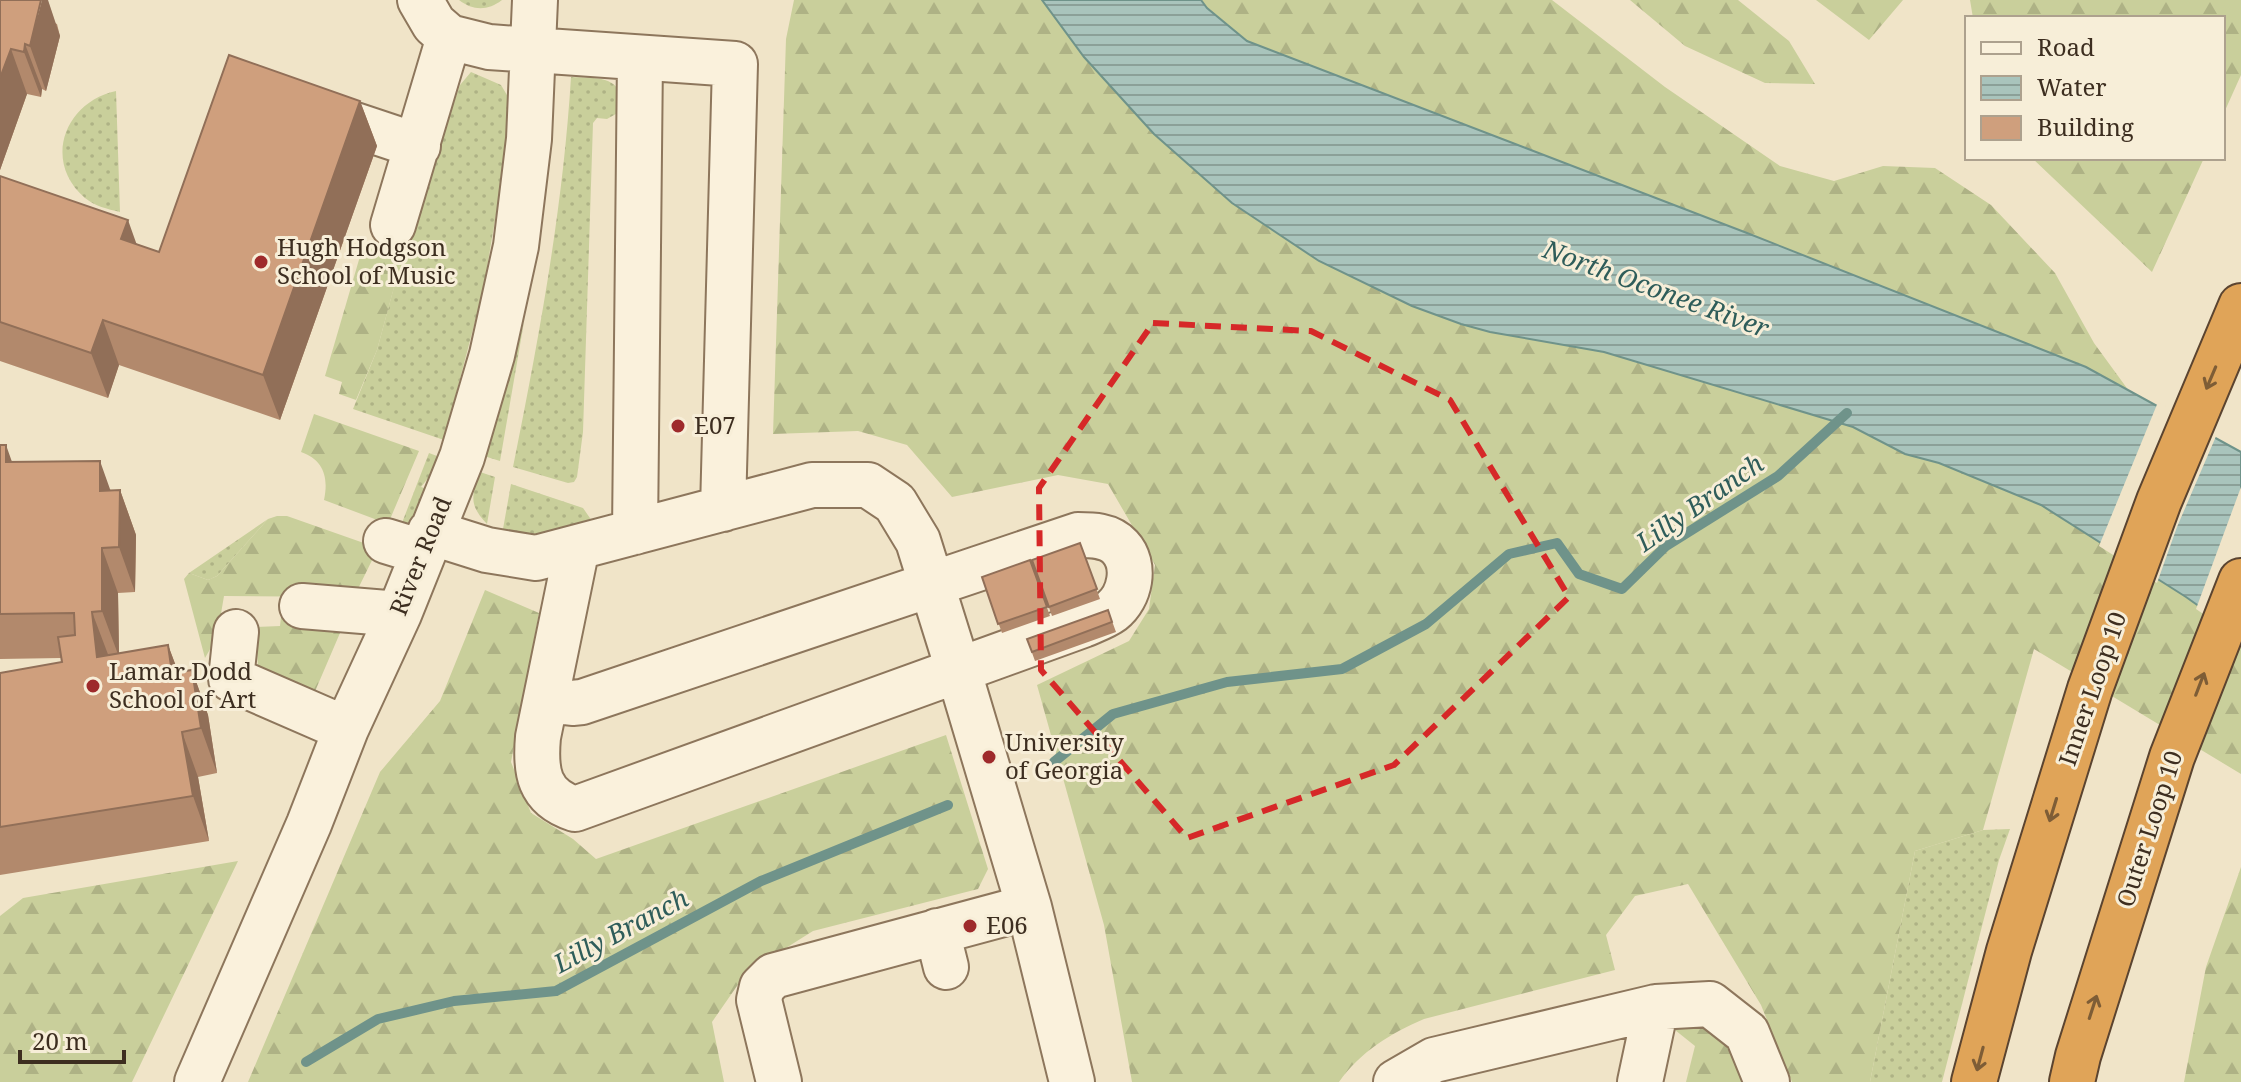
<svg xmlns="http://www.w3.org/2000/svg" width="2241" height="1082" font-family="'Noto Serif',serif">
<defs>
<pattern id="grass-dots" width="8" height="8" patternUnits="userSpaceOnUse" patternTransform="scale(2)"><rect width="8" height="8" fill="#c9cf9b"/><path d="M2 2h.1M6 6h.1" fill="none" stroke="#aeb285" stroke-width="1.8" stroke-linecap="round"/></pattern>
<pattern id="forest-firs" width="22" height="20" patternUnits="userSpaceOnUse" patternTransform="scale(2)"><rect width="22" height="20" fill="#c9cf9b"/><path d="M5 1l3.5 6h-7zM16 11l3.5 6h-7z" fill="#aeb285"/></pattern>
<pattern id="water-rules" width="6" height="5" patternUnits="userSpaceOnUse" patternTransform="scale(2)"><rect width="6" height="5" fill="#a9c4bc"/><path d="M0 2.5h6" fill="none" stroke="#8ba098"/></pattern>
</defs>
<rect width="100%" height="100%" fill="#f0e4c8"/>
<path fill="url(#grass-dots)" d="M459,0H502C488,11 473,11 459,0Z
M471,72L501,85L511,102L508,144L483,291L444,440L353,409L377,350L408,235L460,85Z
M571,77C596,78 626,75 621,111L607,119L597,118L593,123L583,432L577,477L574,482L568,483L513,467C539,338 563,208 571,77Z
M116,91L120,212C107,209 95,206 85,198C42,161 65,102 116,91Z
M524,322L500,461L484,456L499,414Z
M429,453L437,456L433,472L421,487L427,489L412,521L400,528Z
M480,472L495,477L487,524C468,504 472,496 480,472Z
M511,484L583,508L592,521C558,531 538,540 503,529Z
M268,519L217,576L208,580L189,573Z
M2010,829L1999,860L1942,1082H1870L1915,851L1983,830Z"/>
<path fill="url(#forest-firs)" d="M794,0H1042L1084,57L1154,134L1232,203L1319,261L1412,306L1461,324L1490,332L1604,352L1853,427L1905,454L1939,463L2041,505L2186,597L2241,636V774L2034,649L1983,830L1915,851L1870,1082H1792L1761,1005L1688,884L1635,896L1606,935L1615,970L1424,1019C1391,1033 1360,1052 1339,1082H1132L1104,925L1037,685L1129,641L1149,609L1155,565L1108,484L1058,475L952,497L907,445L858,431L773,434L786,39Z
M1201,0H1552L1665,87L1780,166L1834,181L1883,166L1935,168L1991,205L2055,273L2094,343L2129,391L2086,367L1747,233L1247,41L1207,8Z
M1630,0H1738L1789,41L1815,84L1765,83L1685,46Z
M1816,0H1903L1869,40Z
M1970,0H2241V75L2223,115V18H1973Z
M2032,158H2204L2152,272Z
M363,246L402,258L377,350L356,400L339,394L342,382L325,376Z
M314,414L419,451L388,524L324,500C329,476 323,460 301,452Z
M277,516H287L378,548L354,597L224,596L217,637L205,658L184,579L189,573L208,580L217,576L268,519Z
M485,590L539,613L511,762L531,813L573,839L596,859L946,735L988,869L978,889L813,931L746,973L712,1022L724,1082H248L380,772L440,701Z
M315,616L346,619L313,696L258,668L256,627L280,626L281,617Z
M238,861L132,1082H0V916L23,898Z
M2241,867V1082H2184L2206,967Z
M1718,1024L1755,1082H1686L1695,1046L1670,1026Z"/>
<path fill="url(#water-rules)" stroke="#6f938a" stroke-width="2" d="M1042,0H1201L1207,8L1247,41L1747,233L2086,367L2241,452V636L2186,597L2041,505L1939,463L1905,454L1853,427L1604,352L1490,332L1461,324L1412,306L1319,261L1232,203L1154,134L1084,57Z"/>
<path fill="#f0e4c8" d="M2158,402L2217,434L2177,527L2157,583L2099,546Z
M2241,487V640L2196,609Z"/>
<g fill="none" stroke-linecap="round" stroke-linejoin="round">
<path stroke="#6f938a" stroke-width="10" d="M1054,762L1113,714L1227,682L1342,669L1426,624L1509,554L1557,543L1579,574L1622,589L1666,546L1778,476L1847,413
M306,1062L378,1019L454,1001L556,991L761,881L948,805"/>
<g stroke="#8d765c" stroke-width="48">
<path id="minor" d="M420,0L434,24L449,37L489,47L735,64L723,509
M313,111L418,146
M393,225L449,37
M430,532L487,550L536,558L812,485H868L895,503L918,541L958,669L1029,907L1072,1082
M635,532L640,58
M386,541L422,552
M302,606L399,614
M236,632L231,679L346,729
M546,700L572,703L582,702L1078,535C1092,535 1109,535 1120,547C1137,565 1130,597 1112,611C1104,617 1092,621 1083,625L575,809C538,797 535,771 538,737L577,547
M937,931L946,967
M1656,1007L1710,1004L1747,1033L1767,1082
M197,1082L309,824L346,729L399,614L462,457L492,355L516,246L529,139L535,0
M779,1082L759,1000L762,987L773,976L1029,907
M1396,1082L1434,1060L1656,1007L1640,1082"/>
</g>
<g stroke="#5b4430" stroke-width="48">
<path id="highway" d="M1974,1082L2009,951L2090,689L2159,501L2241,306
M2072,1082L2078,1056L2172,757L2241,581"/>
</g>
<use href="#minor" stroke="#faf1dc" stroke-width="44"/>
<use href="#highway" stroke="#e0a458" stroke-width="44"/>
</g>
<path fill="#b2896c" d="M0,0L57,24L60,36L46,91L42,89L41,97L27,94L0,170Z
M360,101L377,146L280,420L119,365L108,398L0,361V176L137,244L159,252Z
M0,445L12,462L111,490H120L136,535L135,592L118,593L119,653L168,645L178,672L192,670L208,715L217,773L198,777L209,841L0,875V673L62,662L61,658L0,659Z
M1080,543L1100,599L1052,616L1032,560Z
M1030,560L1050,616L1002,633L982,577Z
M1108,610L1116,632L1035,661L1027,639Z"/>
<path fill="#916f58" d="M42,0H48L60,36L46,91L30,46Z
M25,44L42,89L41,97L24,52Z
M11,49L27,94L0,170V78Z
M360,101L377,146L280,420L263,375Z
M128,220L144,265L121,239Z
M103,320L119,365L108,398L91,353Z
M6,445L22,490L6,462Z
M100,461L116,506L100,491Z
M120,490L136,535L135,592L119,547Z
M102,548L118,593L119,657L102,611Z
M92,612L109,657H97Z
M168,645L185,690L172,673Z
M192,670L208,715L217,773L201,728Z
M182,732L198,777L209,841L193,796Z"/>
<path fill="#cf9f7d" stroke="#916f58" stroke-width="2" d="M0,0H41L30,46L25,44L24,52L11,49L0,78Z
M229,55L360,101L263,375L103,320L91,353L0,322V176L128,220L121,239L159,252Z
M0,445H6V462L100,461V491L120,490L119,547L102,548V611L92,612L97,657L168,645L172,673L192,670L201,728L182,732L193,796L0,827V673L62,662L58,637L75,635L74,613L0,614Z
M1080,543L1097,589L1049,607L1032,560Z
M1030,560L1047,607L998,624L982,577Z
M1108,610L1112,622L1032,652L1027,639Z"/>
<defs><path id="oneway-shaft" d="M-6 0H5M1.5-3L5.5 0L1.5 3" fill="none" stroke-width="1.6" stroke-linecap="round" stroke-linejoin="round" transform="scale(2)"/></defs>
<g stroke="#7e5d36">
<use href="#oneway-shaft" transform="translate(2211 378) rotate(113)"/>
<use href="#oneway-shaft" transform="translate(2200 684) rotate(-69)"/>
<use href="#oneway-shaft" transform="translate(2053 810) rotate(107)"/>
<use href="#oneway-shaft" transform="translate(2093 1007) rotate(-72)"/>
<use href="#oneway-shaft" transform="translate(1980 1059) rotate(105)"/>
</g>
<path fill="none" stroke="#d62828" stroke-width="6" stroke-dasharray="16 10" stroke-linejoin="round" d="M1153,323L1311,331L1450,400L1569,597L1394,765L1187,838L1041,670L1039,488Z"/>
<g fill="#9e2a2b" stroke="#f7eed8" stroke-width="3">
<circle cx="261" cy="262" r="8"/>
<circle cx="678" cy="426" r="8"/>
<circle cx="93" cy="686" r="8"/>
<circle cx="989" cy="757" r="8"/>
<circle cx="970" cy="926" r="8"/>
</g>
<g text-anchor="middle" stroke-width="6" stroke-linejoin="round" paint-order="stroke">
<g font-size="24" fill="#3d2e20" stroke="#f7eed8" text-anchor="start">
<text x="277" y="256">Hugh Hodgson<tspan x="277" dy="28">School of Music</tspan></text>
<text x="694" y="434">E07</text>
<text x="109" y="680">Lamar Dodd<tspan x="109" dy="28">School of Art</tspan></text>
<text x="1005" y="751">University<tspan x="1005" dy="28">of Georgia</tspan></text>
<text x="986" y="934">E06</text>
</g>
<g font-size="24" fill="#3d2e20" stroke="#f7eed8">
<text transform="translate(421 556) rotate(-68)" y="8">River Road</text>
<text transform="translate(2093 689) rotate(-71)" y="8">Inner Loop 10</text>
<text transform="translate(2150 829) rotate(-72)" y="8">Outer Loop 10</text>
</g>
<g font-size="26" font-style="italic" fill="#2f5d5a" stroke="#f7eed8">
<text transform="translate(1656 289) rotate(20)" y="9">North Oconee River</text>
<text transform="translate(1700 503) rotate(-35)" y="9">Lilly Branch</text>
<text transform="translate(621 931) rotate(-28)" y="9">Lilly Branch</text>
</g>
</g>
<rect x="1965" y="16" width="260" height="144" fill="#f7eed8" stroke="#ada18e" stroke-width="2"/>
<rect x="1981" y="42" width="40" height="12" fill="#faf1dc" stroke="#ada18e" stroke-width="2"/>
<text x="2037" y="56" font-size="24" fill="#3d2e20">Road</text>
<rect x="1981" y="76" width="40" height="24" fill="url(#water-rules)" stroke="#ada18e" stroke-width="2"/>
<text x="2037" y="96" font-size="24" fill="#3d2e20">Water</text>
<rect x="1981" y="116" width="40" height="24" fill="#cf9f7d" stroke="#ada18e" stroke-width="2"/>
<text x="2037" y="136" font-size="24" fill="#3d2e20">Building</text>
<path d="M20 1050v12h104v-12" fill="none" stroke="#3d2e20" stroke-width="4"/>
<text x="32" y="1050" font-size="24" fill="#3d2e20" stroke="#f7eed8" stroke-width="6" paint-order="stroke">20 m</text>
</svg>
